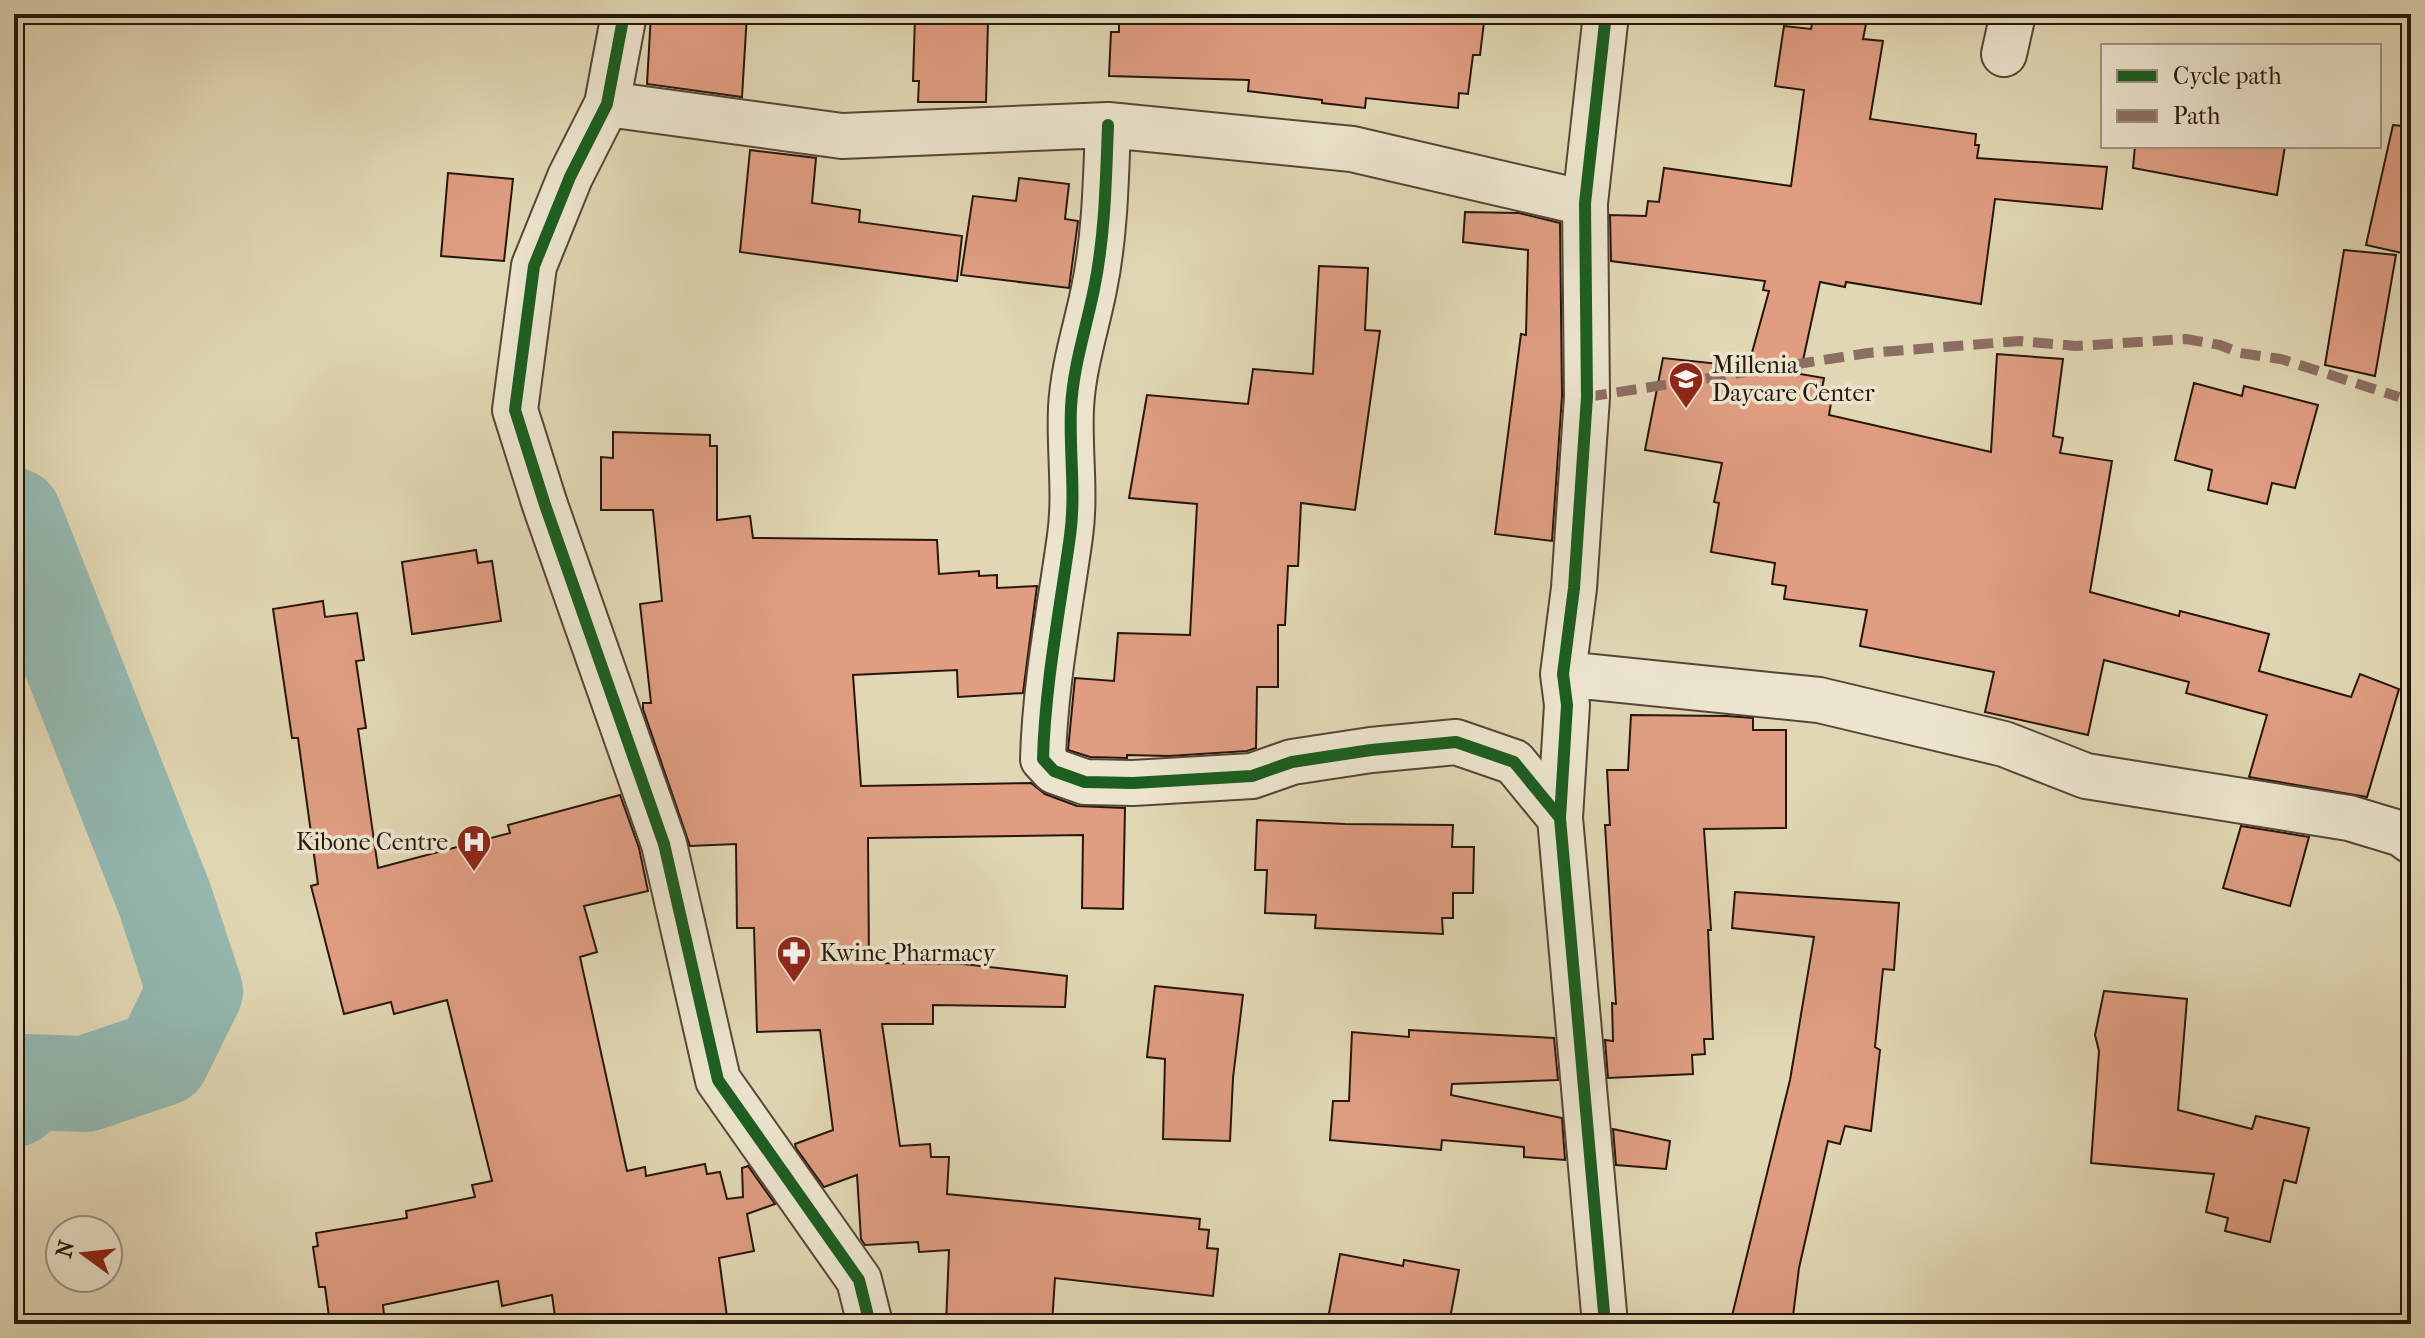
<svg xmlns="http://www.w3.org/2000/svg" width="2425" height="1338" font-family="'IM FELL French Canon',serif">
<rect width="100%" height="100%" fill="#e1d7b4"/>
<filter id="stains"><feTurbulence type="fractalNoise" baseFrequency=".0025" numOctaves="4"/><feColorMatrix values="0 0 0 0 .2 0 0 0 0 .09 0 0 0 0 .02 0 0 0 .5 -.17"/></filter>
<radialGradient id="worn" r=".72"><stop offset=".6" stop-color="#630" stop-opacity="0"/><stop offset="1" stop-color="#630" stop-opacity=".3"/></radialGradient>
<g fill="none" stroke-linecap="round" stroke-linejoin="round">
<path stroke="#94b9b1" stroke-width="96" d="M14,516L165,900L195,991L162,1058L85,1084L25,1082L14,1099"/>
</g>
<path fill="#e09d82" stroke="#27160c" stroke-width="2" d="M651,14H747L742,97L647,84Z
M1119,14H1485L1480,55H1473L1468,94L1459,93L1458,108L1366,98L1365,108L1322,103V100L1248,91L1249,80L1109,76L1111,32H1119Z
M1814,14H1868L1863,39L1883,41L1870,119L1976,134L1975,145H1979L1977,158L2107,167L2102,209L1995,199L1981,304L1846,282L1845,287L1820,282L1800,374L1824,378L1821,395L1832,397L1829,415L1991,452L1997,354L2063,359L2053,436L2063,438L2060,453L2112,461L2090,592L2179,616L2180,611L2269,634L2259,671L2351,697L2360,674L2399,689L2367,797L2249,777L2267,715L2186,693L2189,682L2104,660L2088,735L1985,712L1994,672L1860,646L1867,610L1784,599L1786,586L1772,584L1775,563L1711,552L1719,503L1714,502L1722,463L1645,450L1663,358L1748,367L1769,291L1763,290L1765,281L1611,261L1610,215L1646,216L1648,201L1659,202L1664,168L1791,186L1804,90L1775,86L1784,26L1811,29Z
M915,17L988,20L986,102H918L919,81H913Z
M2393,125L2411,127V255L2366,245Z
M2135,146H2285L2277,195L2133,168Z
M750,150L816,158L812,203L860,210L859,222L962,236L957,281L740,252Z
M448,173L513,179L504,261L441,256Z
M1019,178L1069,184L1065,219L1078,221L1069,288L961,275L973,196L1016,201Z
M1465,212L1519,213L1560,223L1562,396L1552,541L1495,534L1521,334L1526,335L1528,250L1463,242Z
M2344,250L2396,255L2375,376L2325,365Z
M1319,266L1368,268L1365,330L1380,331L1355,510L1301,503L1298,566H1288L1285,625H1278V687H1257L1256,748L1247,751L1169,756L1127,755V758L1090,757L1068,750L1075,678L1114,681L1118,633L1190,635L1197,504L1129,498L1147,395L1248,404L1253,369L1313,374Z
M2194,383L2242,396L2244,386L2318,405L2295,488L2272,483L2267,504L2208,490L2212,470L2175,460Z
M613,432L710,435V446H717V520L750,516L753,538L937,540L939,574L979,571V576L997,575V588L1037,586L1023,693L958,697L957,670L853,675L861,786L1031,783L1045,794L1077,806L1125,808L1123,909L1082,908L1083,835L868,838L869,963L963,964L1067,976L1065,1007L933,1005V1024H882L900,1146L930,1144L931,1157H949L947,1194L1200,1219L1199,1229L1209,1230L1207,1248L1218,1249L1213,1296L1055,1278L1052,1324H946L949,1250L919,1252L918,1242L865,1245L861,1239L857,1175L824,1187L796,1148L795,1144L833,1130L820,1030L757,1032L754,928H737L736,844L690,846L643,709V703H651L640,604L662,601L653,510H601V457L613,458Z
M476,550L478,563L492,561L501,621L412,634L402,562Z
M323,601L325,617L357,613L364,660L356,661L366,728L358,729L378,868L510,833L508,825L620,795L639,848L648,891L584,906L597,952L580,957L627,1171L645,1167L646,1176L705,1164L707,1174L720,1172L727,1199L743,1197L742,1168L748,1166L775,1204L747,1214L754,1251L719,1258L728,1324H556L552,1295L502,1306L498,1281L383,1305L385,1324H330L325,1287H319L313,1247L318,1246L316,1233L407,1218L406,1211L475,1197L472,1185L492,1181L447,1000L394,1014L391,1002L344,1014L311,886L318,884L298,738H292L273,609Z
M1631,715L1727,716L1753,718V730H1786V828L1704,829L1711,930H1708L1713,1039H1704L1705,1054L1692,1055L1693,1074L1608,1078L1605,1040L1613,1041L1612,1003L1616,1004L1605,825H1610L1607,770H1628Z
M1257,820L1345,824L1453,825L1452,847H1474L1473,893H1453V918H1442L1443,934L1315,928L1316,915L1265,913L1267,870H1255Z
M2241,826L2309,837L2290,906L2223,888Z
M1735,892L1899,903L1894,970L1883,969L1875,1047L1880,1050L1871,1131L1845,1126L1840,1144L1828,1141L1799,1268L1792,1324H1730L1790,1080L1814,937L1732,928Z
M1155,986L1243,995L1233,1078L1230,1141L1163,1139L1165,1059L1147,1057Z
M2104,991L2187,999L2178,1110L2252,1129L2256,1116L2309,1128L2296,1183L2284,1180L2270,1242L2225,1231L2228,1218L2206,1212L2214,1174L2091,1163L2099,1051L2095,1035Z
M1409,1030L1554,1038L1558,1080L1452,1084L1451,1095L1562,1118L1565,1160L1524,1157V1147L1442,1140L1441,1150L1330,1140L1333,1101H1349L1352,1032L1409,1037Z
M1613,1129L1670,1141L1666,1169L1616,1165Z
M1340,1254L1403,1266L1404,1260L1459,1270L1449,1324H1327Z"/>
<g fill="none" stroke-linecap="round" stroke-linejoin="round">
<g stroke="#564636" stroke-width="48">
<path id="minor" d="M624,14L607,104L570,177L534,266L515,410L545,505L664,844L718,1080L859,1280L870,1324
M2004,54L2013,14
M607,104L842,136L1108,125L1352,149L1585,203
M1108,125C1106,179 1105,236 1094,289C1086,329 1073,367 1071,408C1069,450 1076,494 1070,536C1060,609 1045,684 1043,759L1054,771L1085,782L1133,783L1252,776L1292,762L1371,750L1456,742L1514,762L1560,818
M1563,674L1819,700L2004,744L2086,776L2349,818L2402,834L2411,841
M1605,1324L1560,818L1567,705L1563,674L1574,588L1587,397L1585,203L1606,14"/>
</g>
<use href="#minor" stroke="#ece5ce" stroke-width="44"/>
<path stroke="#8d6e63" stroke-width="10" stroke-dasharray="20 10" stroke-linecap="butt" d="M1587,397L1868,353L2020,341L2076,346L2186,339L2220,345L2240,353L2281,359L2399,397"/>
<g stroke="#ece5ce" stroke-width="17">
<path id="cycleway" d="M624,14L607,104L570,177L534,266L515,410L545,505L664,844L718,1080L859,1280L870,1324
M1108,125C1106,179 1105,236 1094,289C1086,329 1073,367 1071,408C1069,450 1076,494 1070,536C1060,609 1045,684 1043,759L1054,771L1085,782L1133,783L1252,776L1292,762L1371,750L1456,742L1514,762L1560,818
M1605,1324L1560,818L1567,705L1563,674L1574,588L1587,397L1585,203L1606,14"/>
</g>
<use href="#cycleway" stroke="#1b5e20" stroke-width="12"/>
</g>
<defs>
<g id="school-pin" transform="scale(1.8)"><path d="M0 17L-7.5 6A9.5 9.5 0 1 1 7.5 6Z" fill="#8f2418" stroke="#ece5ce"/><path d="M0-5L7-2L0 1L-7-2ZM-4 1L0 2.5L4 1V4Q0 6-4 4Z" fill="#fff"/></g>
<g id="hospital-pin" transform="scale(1.8)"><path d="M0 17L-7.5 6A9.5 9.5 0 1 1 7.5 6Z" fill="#8f2418" stroke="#ece5ce"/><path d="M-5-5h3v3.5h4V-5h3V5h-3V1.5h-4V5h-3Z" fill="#fff"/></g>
<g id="pharmacy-pin" transform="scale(1.8)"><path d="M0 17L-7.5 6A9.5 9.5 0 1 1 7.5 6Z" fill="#8f2418" stroke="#ece5ce"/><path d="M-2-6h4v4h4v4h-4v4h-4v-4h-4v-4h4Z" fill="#fff"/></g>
</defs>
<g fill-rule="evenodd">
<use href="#school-pin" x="1686" y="379"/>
<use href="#hospital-pin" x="474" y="842"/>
<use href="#pharmacy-pin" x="794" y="953"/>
</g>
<g text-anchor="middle" stroke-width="7" stroke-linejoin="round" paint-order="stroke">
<g font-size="24" fill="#27160c" stroke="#ece5ce" text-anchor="start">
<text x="1712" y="373">Millenia<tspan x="1712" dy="28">Daycare Center</tspan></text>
<text x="448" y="850" text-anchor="end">Kibone Centre</text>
<text x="820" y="961">Kwine Pharmacy</text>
</g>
</g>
<rect width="2425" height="1338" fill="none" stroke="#e1d7b4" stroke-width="48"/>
<rect x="16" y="16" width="2393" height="1306" fill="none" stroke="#27160c" stroke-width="4"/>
<rect x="24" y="24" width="2377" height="1290" fill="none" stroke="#27160c" stroke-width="2"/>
<rect x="2101" y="44" width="280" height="104" fill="#ece5ce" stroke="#9d9280" stroke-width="2"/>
<rect x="2117" y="70" width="40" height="12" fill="#1b5e20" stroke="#9d9280" stroke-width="2"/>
<text x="2173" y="84" font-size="24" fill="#27160c">Cycle path</text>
<rect x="2117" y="110" width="40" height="12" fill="#8d6e63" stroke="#9d9280" stroke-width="2"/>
<text x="2173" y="124" font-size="24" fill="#27160c">Path</text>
<g transform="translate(84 1254) rotate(285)"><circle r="38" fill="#ece5ce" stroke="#9d9280" stroke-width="2"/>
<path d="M0-6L14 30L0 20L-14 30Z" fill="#8f2418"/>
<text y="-12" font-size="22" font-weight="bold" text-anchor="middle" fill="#27160c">N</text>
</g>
<rect width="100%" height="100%" filter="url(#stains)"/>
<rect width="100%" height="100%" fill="url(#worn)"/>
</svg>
